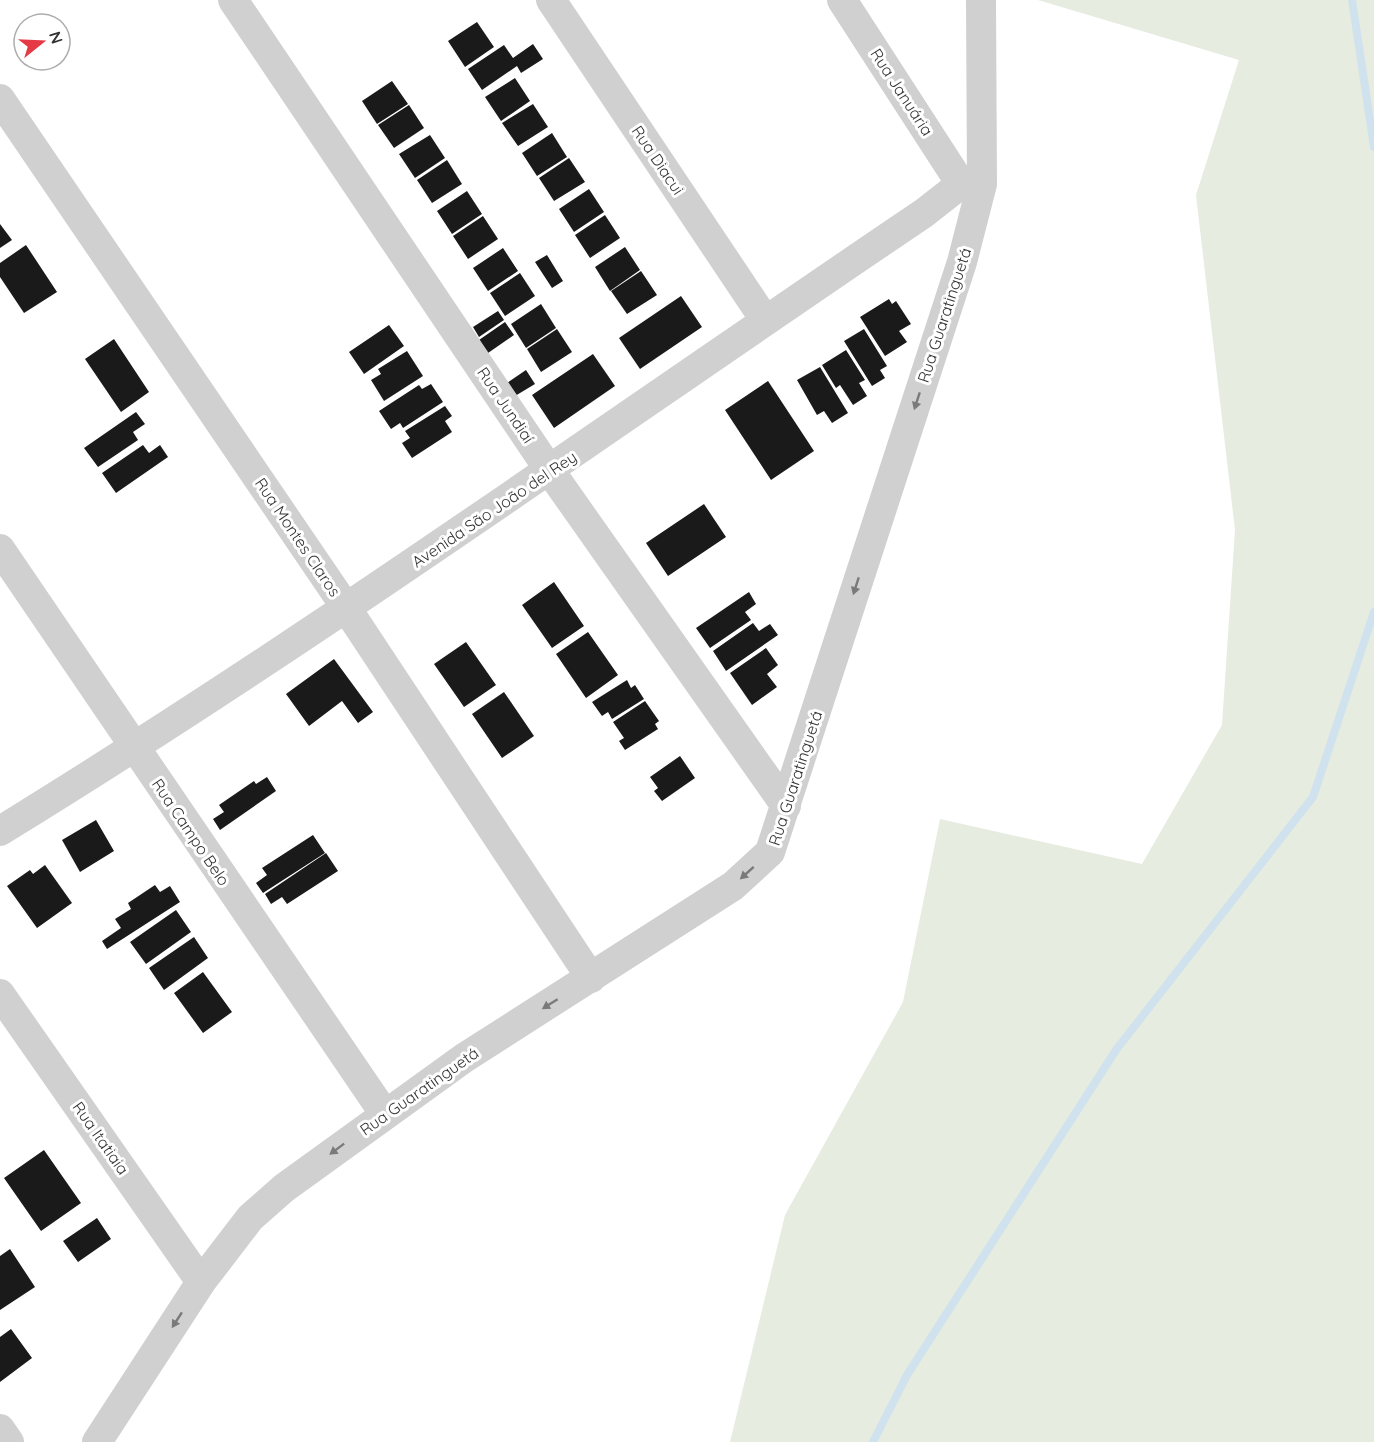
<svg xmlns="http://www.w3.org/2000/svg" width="1374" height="1442" font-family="Quicksand,sans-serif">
<rect width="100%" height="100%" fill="#fff"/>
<path fill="#e6ecdf" d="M1038,0H1374V1442H730L785,1215L903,1002L940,819L1142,864L1222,725L1235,530L1196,195L1239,60Z"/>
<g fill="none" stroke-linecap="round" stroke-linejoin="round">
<path stroke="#cfe2ee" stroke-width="8" d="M1352,0L1374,147
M873,1442L907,1375L1116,1050L1313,797L1374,612"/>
</g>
<path fill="#1a1a1a" d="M477,22L494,47L465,67L448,41Z
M533,44L543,59L521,73L517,66L482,90L468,69L504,45L513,58Z
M515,78L530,101L501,121L485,97Z
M392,81L408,104L377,124L362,101Z
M533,104L548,127L518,146L502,123Z
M409,105L424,128L394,148L378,125Z
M552,133L567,157L537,176L522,153Z
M430,135L445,158L415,178L399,154Z
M569,158L585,182L554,201L539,178Z
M447,160L462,184L432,203L417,180Z
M589,189L604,212L574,232L559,209Z
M467,191L482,214L452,234L437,211Z
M605,215L620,238L590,258L575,235Z
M483,216L498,239L468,259L453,236Z
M0,224L12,240L0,248Z
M26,245L57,292L24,313L0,277V263Z
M625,247L640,270L610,291L595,267Z
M503,248L518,271L488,291L473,268Z
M547,255L563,281L552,288L535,262Z
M641,271L657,295L627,314L611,291Z
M520,273L535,296L505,316L490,293Z
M681,296L702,327L640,369L619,338Z
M889,299L892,304L896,301L911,324L899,331L907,342L885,356L860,317Z
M541,304L556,328L526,348L511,324Z
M498,311L504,320L479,337L473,327Z
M505,322L514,335L488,353L479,340Z
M389,325L404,346L364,374L349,352Z
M557,329L572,352L541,372L527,349Z
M864,329L887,366L880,370L885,378L872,386L844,341Z
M114,339L149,392L121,412L85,359Z
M846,350L865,380L859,383L867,396L853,405L840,385L836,388L822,365Z
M407,351L423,376L384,401L371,380L381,374L378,369Z
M593,354L615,386L554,428L532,395Z
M820,367L848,413L832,423L824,411L817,415L797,380Z
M526,370L535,384L515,396L507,383Z
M768,381L814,451L771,480L725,410Z
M431,384L443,402L403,428L400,423L391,429L379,411L419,385L422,389Z
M445,406L452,416L445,421L452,432L412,458L402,443L410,438L405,431Z
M136,412L145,424L133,432L138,440L98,467L84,448Z
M143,445L149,453L160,445L168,457L116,493L102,473Z
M704,504L726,537L668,576L646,543Z
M554,582L584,626L552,648L522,605Z
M749,592L756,604L745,612L751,620L710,648L696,628Z
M753,623L759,631L770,624L778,635L726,671L713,651Z
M588,632L618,675L586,698L556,654Z
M466,642L496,685L464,707L434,664Z
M766,648L778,665L767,674L777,687L752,705L730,673Z
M334,659L373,712L358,723L342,701L309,726L286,694Z
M627,680L631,688L635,685L644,699L612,719L608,712L602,716L592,702Z
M504,692L534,736L502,758L472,714Z
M645,701L659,721L655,724L658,729L625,750L619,741L624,738L613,722Z
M680,756L695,778L662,801L654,791L658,788L650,777Z
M267,777L276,791L220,830L213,819L224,812L219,805L254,781L256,784Z
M96,820L114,851L80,872L62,840Z
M313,835L325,853L263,893L256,883L267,875L262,868Z
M326,853L338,871L287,904L282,897L271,904L265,894Z
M45,865L72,903L37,928L7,886L30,870L33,874Z
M155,885L160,892L170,886L180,902L107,949L102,941L121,928L115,919L131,909L128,903Z
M176,910L191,932L146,964L130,942Z
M194,937L208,958L164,990L149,968Z
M203,972L232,1012L203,1033L174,993Z
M44,1150L81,1203L41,1231L4,1178Z
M97,1218L111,1239L78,1262L63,1241Z
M10,1249L35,1287L0,1310V1256Z
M11,1329L32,1358L0,1382V1337Z"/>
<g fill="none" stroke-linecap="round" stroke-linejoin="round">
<path stroke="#d0d0d0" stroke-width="30" d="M233,0L550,471L786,806
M551,0L765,320
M842,0L961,184
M0,99L347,609L591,978
M0,549L384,1113
M0,831C316,637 617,420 924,213L961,184H982
M0,994L201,1282
M0,1429L9,1442
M97,1442L201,1282L250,1218L284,1188L464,1058L733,886L770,852L962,262L982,184L981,0"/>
</g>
<defs><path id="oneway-solid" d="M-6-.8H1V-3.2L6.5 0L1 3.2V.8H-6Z" transform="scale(1.5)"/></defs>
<g fill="#7a7a7a">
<use href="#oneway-solid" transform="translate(917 401) rotate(108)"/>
<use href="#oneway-solid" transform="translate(856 586) rotate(108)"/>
<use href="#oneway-solid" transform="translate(747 873) rotate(138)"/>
<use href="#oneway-solid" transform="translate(550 1004) rotate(148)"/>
<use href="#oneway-solid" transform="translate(337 1149) rotate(143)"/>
<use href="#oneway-solid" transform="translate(177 1320) rotate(123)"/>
</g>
<g text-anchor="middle" stroke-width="6" stroke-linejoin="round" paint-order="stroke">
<g font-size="16" fill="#333" stroke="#fff">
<text transform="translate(902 92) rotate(57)" y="6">Rua Januária</text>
<text transform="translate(658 160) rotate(56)" y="6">Rua Diacui</text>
<text transform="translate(944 315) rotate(-72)" y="6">Rua Guaratinguetá</text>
<text transform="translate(506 405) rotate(56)" y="6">Rua Jundiaí</text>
<text transform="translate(494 509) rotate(-34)" y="6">Avenida São João del Rey</text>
<text transform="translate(298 537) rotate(56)" y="6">Rua Montes Claros</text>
<text transform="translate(795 778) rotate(-72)" y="6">Rua Guaratinguetá</text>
<text transform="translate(191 832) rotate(56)" y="6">Rua Campo Belo</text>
<text transform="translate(419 1091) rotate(-35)" y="6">Rua Guaratinguetá</text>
<text transform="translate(101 1138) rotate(55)" y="6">Rua Itatiaia</text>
</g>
</g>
<g transform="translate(42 42) rotate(72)"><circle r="28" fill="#ffffff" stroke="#adadad" stroke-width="1.5"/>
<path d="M0-4.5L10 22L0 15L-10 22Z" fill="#e63946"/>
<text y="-9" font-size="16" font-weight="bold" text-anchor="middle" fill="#333333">N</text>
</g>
</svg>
